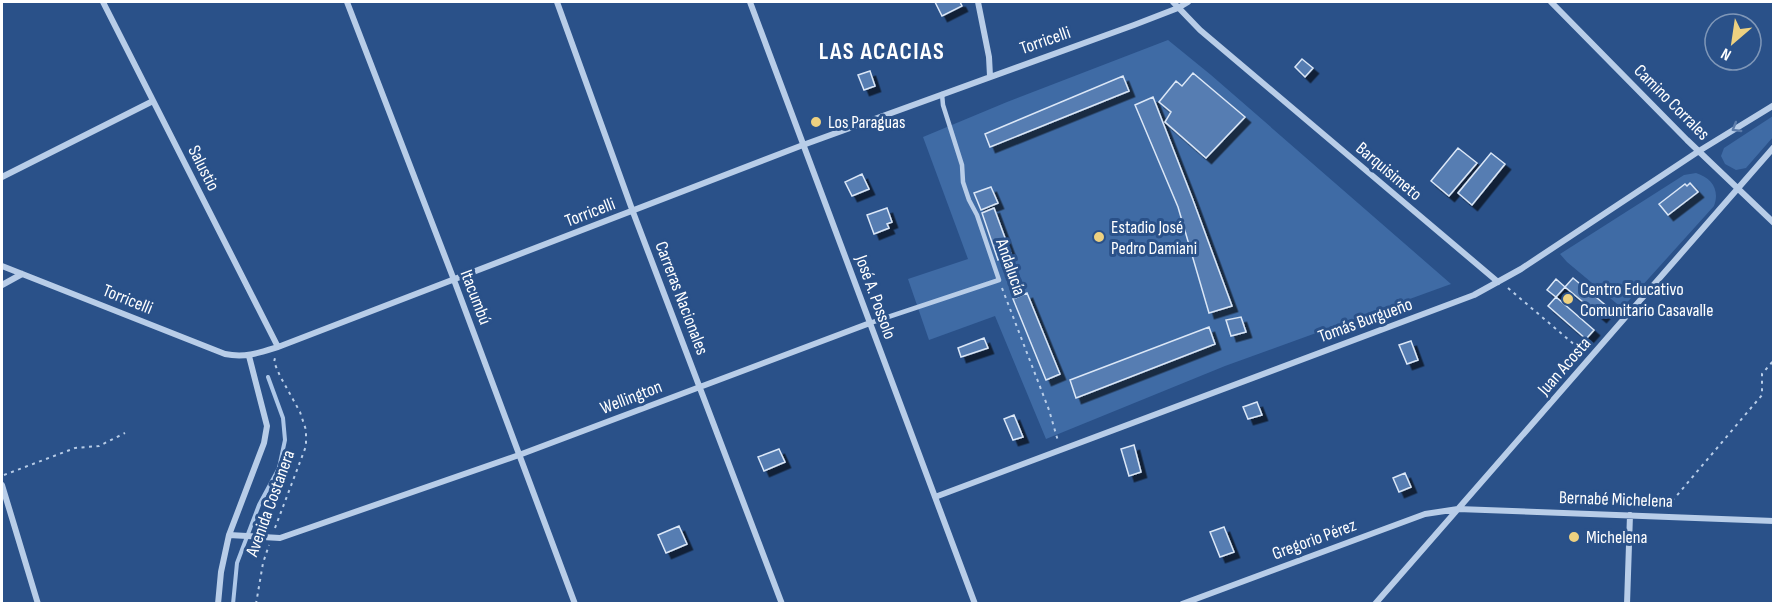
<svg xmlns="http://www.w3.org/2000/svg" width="1775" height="605" font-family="'Sofia Sans Condensed',sans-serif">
<defs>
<filter id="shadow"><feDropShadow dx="5.5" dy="5.5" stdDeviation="0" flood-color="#0009"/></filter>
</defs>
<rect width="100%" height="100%" fill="#2a5189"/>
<path fill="#3f6ba5" d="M1168,40L1211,75L1451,284L1225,366L1046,439L995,316L929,340L908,279L968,259L923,137L1007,102Z
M1773,116V137L1746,168L1736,170L1725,164L1721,156L1724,148Z
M1696,173C1712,178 1720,190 1714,206L1622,308L1567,262L1560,254L1684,175Z"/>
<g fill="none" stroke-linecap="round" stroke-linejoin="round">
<path stroke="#adc7e8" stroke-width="4" d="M233,604L237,563L259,505L279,468L285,440L283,418L268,377"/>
</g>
<path fill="#567db2" stroke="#dbe7f7" stroke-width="1.5" filter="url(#shadow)" d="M935,2H960L962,6L942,16Z
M1302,59L1313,68L1305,77L1295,67Z
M870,71L875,86L864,90L858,75Z
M1193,73L1245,117L1206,158L1165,122L1171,112L1159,102L1176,81L1182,86Z
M1123,76L1129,91L990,147L985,134Z
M1153,97L1193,200L1232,306L1209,313L1178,207L1135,105Z
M1458,148L1477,163L1449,196L1431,181Z
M1491,153L1505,164L1472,205L1458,193Z
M862,174L869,189L852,196L845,182Z
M1690,183L1698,192L1668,215L1659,204L1685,184L1687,186Z
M991,187L998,203L981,210L974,193Z
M887,208L892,222L887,224L889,228L874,234L867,215Z
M994,208L1011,254L998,260L982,213Z
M1573,278L1609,308L1601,317L1565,287Z
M1556,279L1565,287L1556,297L1547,290Z
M1027,293L1060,374L1046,380L1013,299Z
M1556,297L1594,330L1586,339L1548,306Z
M1241,317L1246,332L1231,336L1226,320Z
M1209,327L1215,344L1076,398L1070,380Z
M984,338L988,348L961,357L958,348Z
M1411,341L1418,360L1407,364L1399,345Z
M1257,402L1262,415L1248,419L1243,407Z
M1014,415L1023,437L1013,440L1004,419Z
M1134,445L1141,472L1129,476L1121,449Z
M779,449L785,462L764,471L758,457Z
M1405,473L1411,487L1399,492L1393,478Z
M679,526L687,544L666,553L658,535Z
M1224,527L1234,552L1220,557L1210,532Z"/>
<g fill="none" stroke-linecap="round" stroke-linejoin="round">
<path stroke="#b8cde8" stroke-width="2" stroke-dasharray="3 4.5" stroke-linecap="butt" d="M1002,288L1049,410L1058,441
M1508,288L1583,352
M4,475L75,448L99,446L125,433
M1670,508L1673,500L1762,395V374L1774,360
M275,528L306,446V430L300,412L280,376L274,362L275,358
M256,604L263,563L269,545"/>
<path stroke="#b8cde8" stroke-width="4.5" d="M870,323L999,280L977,215L969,200L963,182L962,165L943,105L942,94"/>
<path stroke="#b8cde8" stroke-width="6" d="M103,2L278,347
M347,2L454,280L575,604
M557,2L633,212L782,604
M750,2L975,604
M978,2L989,57L990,76
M1173,2L1200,30L1498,282
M1551,2L1687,140L1774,223
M2,177L153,101
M2,266L225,354C245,358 259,353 278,347L803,145L1134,25L1178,8L1188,2
M2,285L22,274
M2,485L38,604
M935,497L1474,295L1521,269L1699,151L1774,105
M229,535L280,538L519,455L870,323
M218,604L221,572L229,535L264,443L267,426L249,356
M1182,604L1425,514L1458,509L1774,521
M1375,604L1774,147
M1627,604L1630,515"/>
</g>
<defs><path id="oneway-chevron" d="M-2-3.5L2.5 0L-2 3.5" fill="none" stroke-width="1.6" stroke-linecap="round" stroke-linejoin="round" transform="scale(1.5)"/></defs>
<use stroke="#5c7caa" href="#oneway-chevron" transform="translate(1736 128) rotate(149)"/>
<g fill="#eed180" stroke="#2a5189" stroke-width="2">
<circle cx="816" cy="122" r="6"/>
<circle cx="1099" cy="237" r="6"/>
<circle cx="1568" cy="299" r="6"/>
<circle cx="1574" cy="537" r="6"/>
</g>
<g text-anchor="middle" stroke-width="6" stroke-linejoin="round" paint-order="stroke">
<g font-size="18" fill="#fff" stroke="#2a5189">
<text transform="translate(1045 40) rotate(-19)" y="6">Torricelli</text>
<text transform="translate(1672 102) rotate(45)" y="6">Camino Corrales</text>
<text transform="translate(204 168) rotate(63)" y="6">Salustio</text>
<text transform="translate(1389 171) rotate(40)" y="6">Barquisimeto</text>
<text transform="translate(590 212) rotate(-21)" y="6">Torricelli</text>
<text transform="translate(1011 267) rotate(71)" y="6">Andalucía</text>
<text transform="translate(476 297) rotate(69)" y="6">Itacumbú</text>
<text transform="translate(876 297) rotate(70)" y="6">José A. Possolo</text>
<text transform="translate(682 298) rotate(69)" y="6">Carreras Nacionales</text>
<text transform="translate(128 299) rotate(22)" y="6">Torricelli</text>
<text transform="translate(1365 320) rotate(-20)" y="6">Tomás Burgueño</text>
<text transform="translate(1564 366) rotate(-49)" y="6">Juan Acosta</text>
<text transform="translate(631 397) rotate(-21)" y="6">Wellington</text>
<text transform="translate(1616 499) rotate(2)" y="6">Bernabé Michelena</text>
<text transform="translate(270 503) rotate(-70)" y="6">Avenida Costanera</text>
<text transform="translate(1314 539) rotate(-20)" y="6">Gregorio Pérez</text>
</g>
<g font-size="18" fill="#fff" stroke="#2a5189" text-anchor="start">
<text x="828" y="128">Los Paraguas</text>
<text x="1111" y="233">Estadio José<tspan x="1111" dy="21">Pedro Damiani</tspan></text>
<text x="1580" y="295">Centro Educativo<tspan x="1580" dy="21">Comunitario Casavalle</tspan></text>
<text x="1586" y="543">Michelena</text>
</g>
<g font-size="24" font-weight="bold" letter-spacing="1.5" fill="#fff" stroke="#2a5189">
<text x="882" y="59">LAS ACACIAS</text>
</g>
</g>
<rect width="1775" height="605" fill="none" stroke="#ffffff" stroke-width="6"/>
<g transform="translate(1733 42) rotate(209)"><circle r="28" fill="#2a5189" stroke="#7f97b8" stroke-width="1.5"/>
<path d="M0-4.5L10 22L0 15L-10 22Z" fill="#eed180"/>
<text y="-9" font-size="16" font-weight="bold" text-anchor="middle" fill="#ffffff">N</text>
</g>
</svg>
